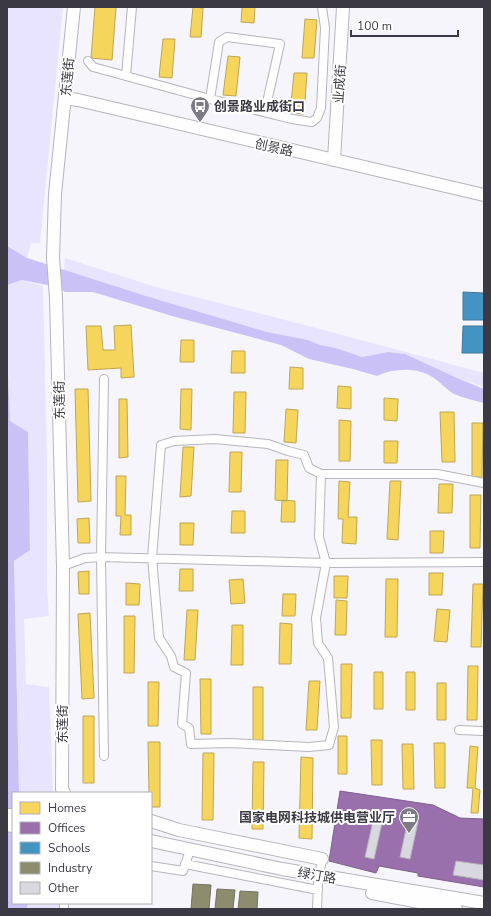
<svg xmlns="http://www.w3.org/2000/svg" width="491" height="916" font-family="'Nunito Sans','Noto Sans SC',sans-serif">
<rect width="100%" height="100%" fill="#f6f5fb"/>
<path fill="#e8e4fd" d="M7,7H63L40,243H31L27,258L7,246Z
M65,258L156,287L301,324L484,373V387L457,378L405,354L388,352L362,357L336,348L320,345L308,340L267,332L220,318L146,296L64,270Z
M22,280L43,286L47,462V589L49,616L24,619L26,684L49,687L53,793H19L14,561L30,550L28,432L10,421L7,350V285Z
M28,903H59V909H28Z"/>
<path fill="#cac2f6" d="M7,246L27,258L146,296L267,332L308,340L320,345L336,348L362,357L388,352L405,354L457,378L484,389V403C474,400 463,398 454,394C447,390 441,383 434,378C417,367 394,368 377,376L353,369L309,359L281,345L172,316L93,292H65L57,287L22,280L7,285Z
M7,350L10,421L28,432L30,550L14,561L19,793H13V903H28L27,909H7Z"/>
<path fill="#f6d55c" stroke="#bea655" d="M95,7H116L112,60L91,58Z
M193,7L203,8L201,37H190Z
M242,7H255L254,23L241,22Z
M305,19L317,20L314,58H302Z
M163,39H175L172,78L159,77Z
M228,56L240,57L236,96L223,95Z
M294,73H307L304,114L290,113Z
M131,325L134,377L121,378V368L88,370L86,326H101L103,350H115L114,326Z
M181,340H194V362H180Z
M232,351H245V373H231Z
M290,367L303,368V389H289Z
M338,386L351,387V409L337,408Z
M75,389H88L91,501L78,502Z
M181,389H192L191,430L180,429Z
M234,392H246L245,433H233Z
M384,398L398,399L397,421L384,420Z
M119,399H127L128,457L119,458Z
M286,409L298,410L296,443L284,442Z
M440,412H454L455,462H442Z
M339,420L351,421L350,461H339Z
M472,423H483L482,477H472Z
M384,441H398L397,463H384Z
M183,447H194L191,496L180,497Z
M230,452H242L241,492H229Z
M276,460H288L287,501L275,500Z
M116,476H126L125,515H131V535H120L121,516H116Z
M339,481L350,482L348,517H357L356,544L342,543L343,519H338Z
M390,481H401L398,540L387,539Z
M439,484H453L452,513H438Z
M470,495H481L480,548H470Z
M282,500L295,501V522H281Z
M232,511H245V533H231Z
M89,518L90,543H78L77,519Z
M180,523H194L193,545H180Z
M430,531H444L443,553H430Z
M180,569H193V591H179Z
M89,571V594H79L78,572Z
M429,573H443L442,595H429Z
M334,576H348L347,598H334Z
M243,579L245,603L231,604L229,580Z
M386,579H398L397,637H385Z
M126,583L140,584L139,605H126Z
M473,584H483L481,647H471Z
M283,594H296L295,616H282Z
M336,600L347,601L346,635H335Z
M437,609L450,610L447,642L434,641Z
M187,610H198L195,660H184Z
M90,613L94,698L82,699L78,614Z
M124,616H135L134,673H124Z
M280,623L292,624L291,664H279Z
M232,625H243V665H231Z
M341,664H352L351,718H341Z
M468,666H478L477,720H467Z
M374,672H383V709H374Z
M406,672H415V710H406Z
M200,679H211V734H201Z
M309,681H320L317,730H306Z
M148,682H159L158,726H148Z
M437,683H446V720H437Z
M253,687H263V742H253Z
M83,716H94V783H83Z
M338,736H347V774H338Z
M371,740H382V785H372Z
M148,742H160V807H151V793H149Z
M434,743H445V788H435Z
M402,744H413L414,789H403Z
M470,746L478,747L475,788L480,790L478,813H471L473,788H467Z
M203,753H214L213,820H202Z
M301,757L313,758L312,839L299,838Z
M253,762H264L263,829H252Z"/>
<path fill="#9970ab" stroke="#7d608c" d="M340,791L433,805L460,818L484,819V887L418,876V873L379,866L376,873L329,861Z"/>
<path fill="#4393c3" stroke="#41789d" d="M463,292L484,293V320H463Z
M463,326H484V353H462Z"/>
<path fill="#8c8c6e" stroke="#747361" d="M193,884L211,885L209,909H191Z
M217,889L235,890L233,909H215Z
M240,891L258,892L257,909H238Z"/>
<path fill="#d9d8e0" stroke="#b5b4bb" d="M375,812L384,814L374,859L365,857Z
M408,820L418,822L410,859L400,857Z
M456,861L484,865V880L453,875Z"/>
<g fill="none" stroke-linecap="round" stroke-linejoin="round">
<g stroke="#b6b5bc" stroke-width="10">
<path id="street" d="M88,61L93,67L210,99L292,119L312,122L317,118L321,108L325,28L322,7
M126,76L132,7
M210,99L219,42L227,37L280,44L265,111
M104,379L101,557L104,756
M321,474L309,468L304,455L288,451L268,444L215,439L174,441L161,445L152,558L159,638L171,656L174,667L186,673L182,724L189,728L191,744L229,743L309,747L329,745L334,727L328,658L318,643L316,618L326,563L319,537L321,474H437L484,483
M63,566L85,558L101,557L326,563L484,562
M459,730L484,731
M185,864L318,890
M151,866L183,871L188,856
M64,903V909
M317,909L318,882L322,859"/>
</g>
<g stroke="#b6b5bc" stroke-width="14">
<path id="secondary" d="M65,98L78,100L484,195
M334,160L343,7
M64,793L62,789L63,566L56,298L53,258L55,194L74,7
M7,815H13
M151,821L179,830L322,859
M7,825L13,826
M151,841L282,869L484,903
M372,893L456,909"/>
</g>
<use href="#street" stroke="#fefefe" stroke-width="8"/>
<use href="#secondary" stroke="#fefefe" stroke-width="12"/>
</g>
<defs>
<g id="bus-pin" transform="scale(1)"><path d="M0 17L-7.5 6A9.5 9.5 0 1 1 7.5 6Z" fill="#7c7b84" stroke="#fff"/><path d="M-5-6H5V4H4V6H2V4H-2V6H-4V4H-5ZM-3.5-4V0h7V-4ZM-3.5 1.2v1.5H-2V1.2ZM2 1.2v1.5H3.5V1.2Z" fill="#fff"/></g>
<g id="office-pin" transform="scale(1)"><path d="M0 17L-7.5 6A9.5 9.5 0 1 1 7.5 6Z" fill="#7c7b84" stroke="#fff"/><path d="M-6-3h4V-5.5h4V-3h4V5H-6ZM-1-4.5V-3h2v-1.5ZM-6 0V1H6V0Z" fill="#fff"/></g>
</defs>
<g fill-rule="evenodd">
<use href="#bus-pin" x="200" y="106"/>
<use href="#office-pin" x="409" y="817"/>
</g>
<g text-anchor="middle" stroke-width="4" stroke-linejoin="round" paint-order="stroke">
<g font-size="13" fill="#3b3a44" stroke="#fff">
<text transform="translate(67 77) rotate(-85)" y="5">东莲街</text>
<text transform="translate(339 84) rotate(-86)" y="5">业成街</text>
<text transform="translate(274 147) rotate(13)" y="5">创景路</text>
<text transform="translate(59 400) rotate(-91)" y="5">东莲街</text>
<text transform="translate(62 724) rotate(-90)" y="5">东莲街</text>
<text transform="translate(317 875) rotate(10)" y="5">绿汀路</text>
</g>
<g font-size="13" font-weight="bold" fill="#3b3a44" stroke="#fff" text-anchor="start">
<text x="214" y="111">创景路业成街口</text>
<text x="395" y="822" text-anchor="end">国家电网科技城供电营业厅</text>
</g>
</g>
<rect width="491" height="916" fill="none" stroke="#3b3a44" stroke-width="16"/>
<rect x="12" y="792" width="140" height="112" fill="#ffffff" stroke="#b1b0b4"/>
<rect x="20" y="802" width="20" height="12" fill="#f6d55c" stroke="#b1b0b4"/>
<text x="48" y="812" font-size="12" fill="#3b3a44">Homes</text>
<rect x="20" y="822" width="20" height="12" fill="#9970ab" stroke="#b1b0b4"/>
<text x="48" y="832" font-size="12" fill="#3b3a44">Offices</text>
<rect x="20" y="842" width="20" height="12" fill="#4393c3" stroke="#b1b0b4"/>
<text x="48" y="852" font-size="12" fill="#3b3a44">Schools</text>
<rect x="20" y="862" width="20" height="12" fill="#8c8c6e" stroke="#b1b0b4"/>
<text x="48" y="872" font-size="12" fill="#3b3a44">Industry</text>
<rect x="20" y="882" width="20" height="12" fill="#d9d8e0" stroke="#b1b0b4"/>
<text x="48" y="892" font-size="12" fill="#3b3a44">Other</text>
<path d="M351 30v6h107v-6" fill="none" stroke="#3b3a44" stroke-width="2"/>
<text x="357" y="30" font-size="12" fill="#3b3a44" stroke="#ffffff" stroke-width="3" paint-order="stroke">100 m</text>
</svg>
